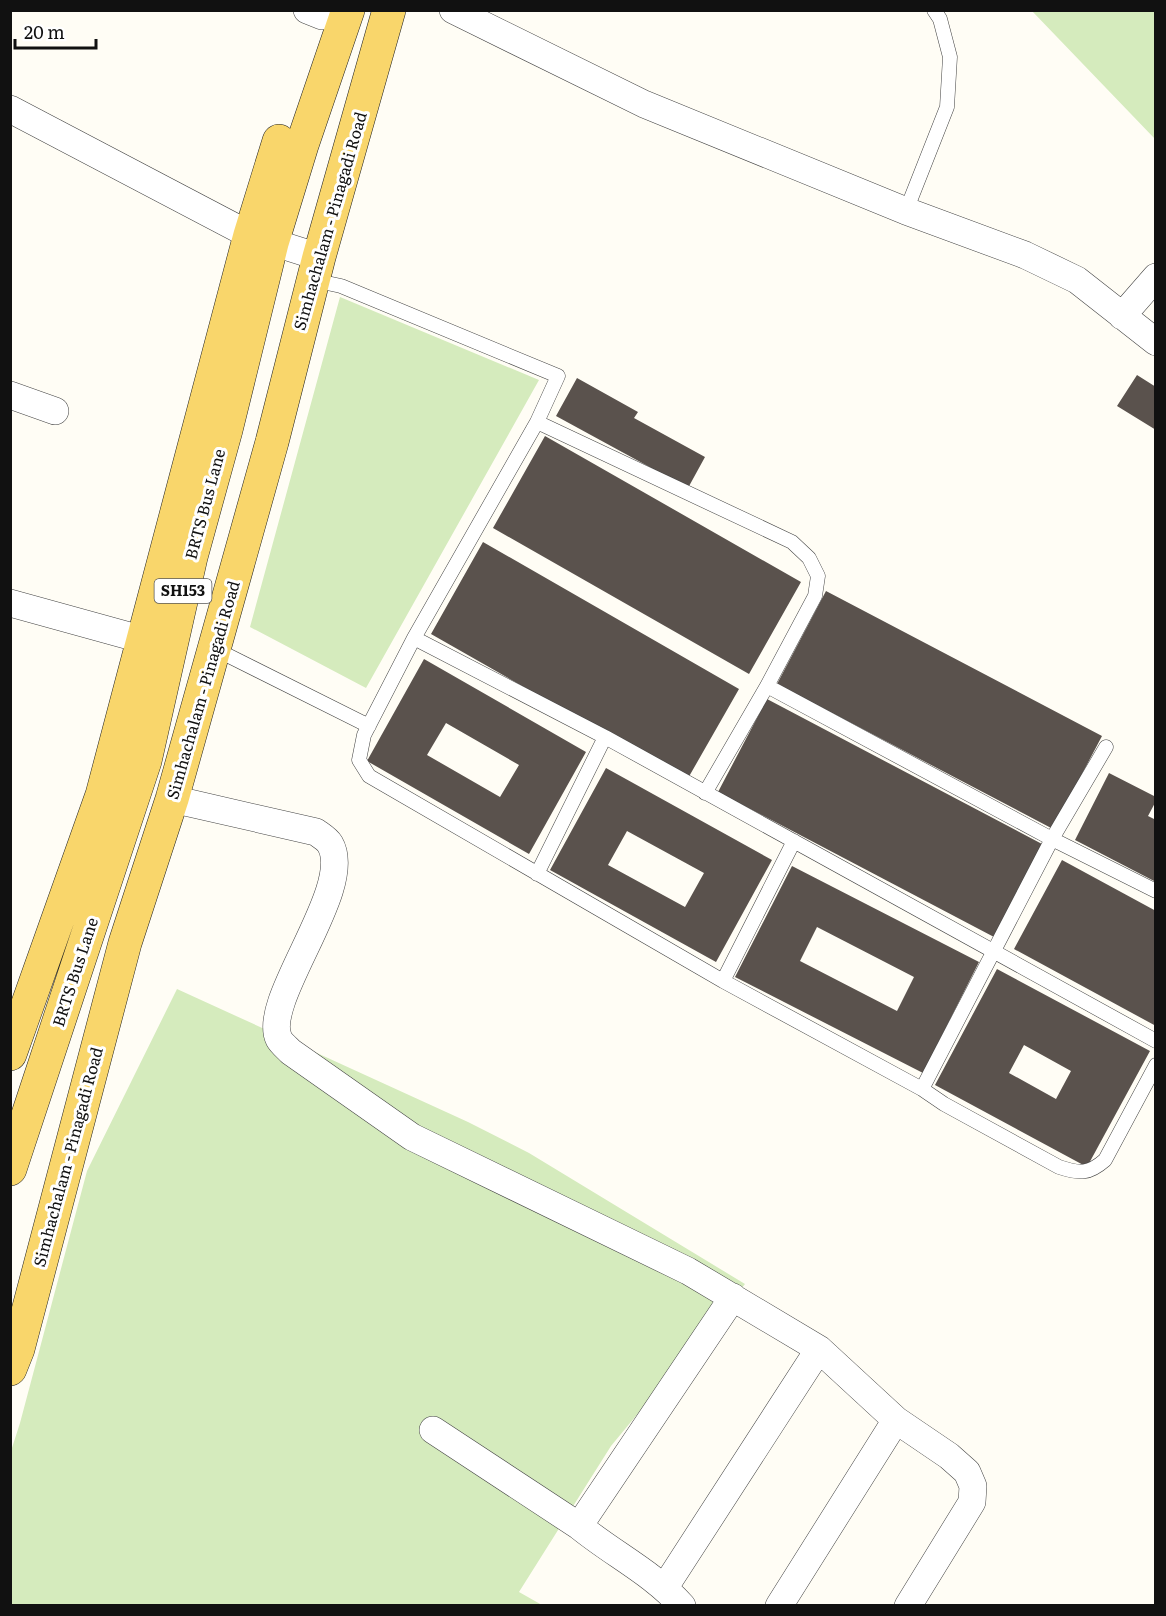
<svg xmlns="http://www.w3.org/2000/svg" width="1166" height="1616" font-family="Literata,serif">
<rect width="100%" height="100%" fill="#fffdf5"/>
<path fill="#d5ebbd" d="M1032,11H1155V139Z
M340,297L539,380L366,688L250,627Z
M177,989L468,1122L529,1153L745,1284L611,1446L519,1592L542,1605L11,1606V1451L20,1423L87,1171Z"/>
<path fill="#5a524d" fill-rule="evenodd" d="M1137,375L1156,387V430L1117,406Z
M577,378L638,412L634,418L705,457L688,488L556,416Z
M545,436L801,582L749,674L493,528Z
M483,542L739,689L687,780L431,634Z
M826,591L1102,736L1053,829L777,684Z
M424,659L586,752L529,854L367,761ZM446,723L519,765L500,797L427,755Z
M767,699L1042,844L994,937L718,792Z
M606,768L772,860L716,962L550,870ZM627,831L704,873L685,907L608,865Z
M1109,773L1156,797V801L1148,816L1156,820V882L1075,840Z
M1062,860L1156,911V1026L1014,949Z
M792,866L979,962L923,1073L735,977ZM817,927L914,977L897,1011L800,961Z
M997,969L1150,1051L1087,1167L935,1085ZM1024,1045L1071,1071L1056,1099L1009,1073Z"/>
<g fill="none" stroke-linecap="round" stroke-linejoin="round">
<g stroke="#444" stroke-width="15">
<path id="service" d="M906,211L947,107L950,57L940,19L934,10
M313,280L341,286L558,376L537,422L792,542L809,558L818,576L815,596L767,686L705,793
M537,422L414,638L364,735L359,760L369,776L723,981L922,1089L944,1104L1059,1167C1080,1174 1089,1174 1105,1160L1156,1065
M414,638L605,737L1156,1041
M215,649L369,726
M767,686L1052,839L1156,891
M537,874L605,737
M723,981L794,841
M922,1089L1052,839L1106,747"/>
</g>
<g stroke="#444" stroke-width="28">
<path id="minor" d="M307,10L322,16
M453,10L644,104L906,211L1025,255L1077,280L1156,342
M10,109L250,235L319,257
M1122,316L1156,277
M10,395L55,411
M10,603L144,640
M172,799L316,832C320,835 327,839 330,844C356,888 260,1001 279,1039C281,1043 287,1048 291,1052L412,1137L688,1271L819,1349L896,1420L949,1456L967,1472L973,1486L972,1502L908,1606
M433,1430L579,1526C613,1554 653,1573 682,1606
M579,1526L733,1297
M665,1587L819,1349
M779,1606L896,1420"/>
</g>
<g stroke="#222" stroke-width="34">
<path id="primary" d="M10,1054L102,795L250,235L279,141
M10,1169L145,761L191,557L226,430L272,243L302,145L348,10
M10,1369L18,1349L125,943L172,799L272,442L319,257L389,10"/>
</g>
<use href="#service" stroke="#fff" stroke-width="14"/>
<use href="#minor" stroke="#fff" stroke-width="27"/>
<use href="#primary" stroke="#f9d66b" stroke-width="33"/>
</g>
<g text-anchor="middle" stroke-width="6" stroke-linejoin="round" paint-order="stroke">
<rect fill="#fff" stroke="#585858" stroke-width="1.5" x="154.5" y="579" width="57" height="24" rx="4.5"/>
<g font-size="15" font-weight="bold" fill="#111">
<text x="183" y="596">SH153</text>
</g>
<g font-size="16" fill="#111" stroke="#fff">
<text transform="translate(330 221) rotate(-74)" y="6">Simhachalam - Pinagadi Road</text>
<text transform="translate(205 504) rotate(-75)" y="6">BRTS Bus Lane</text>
<text transform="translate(203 690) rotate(-74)" y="6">Simhachalam - Pinagadi Road</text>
<text transform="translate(75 972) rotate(-72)" y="6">BRTS Bus Lane</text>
<text transform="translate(68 1157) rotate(-75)" y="6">Simhachalam - Pinagadi Road</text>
</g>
</g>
<rect width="1166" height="1616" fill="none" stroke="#111111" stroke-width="24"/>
<path d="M15 39v9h81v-9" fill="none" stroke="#111111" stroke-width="3"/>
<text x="24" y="39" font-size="18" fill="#111111" stroke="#ffffff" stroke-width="4.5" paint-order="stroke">20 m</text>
</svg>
